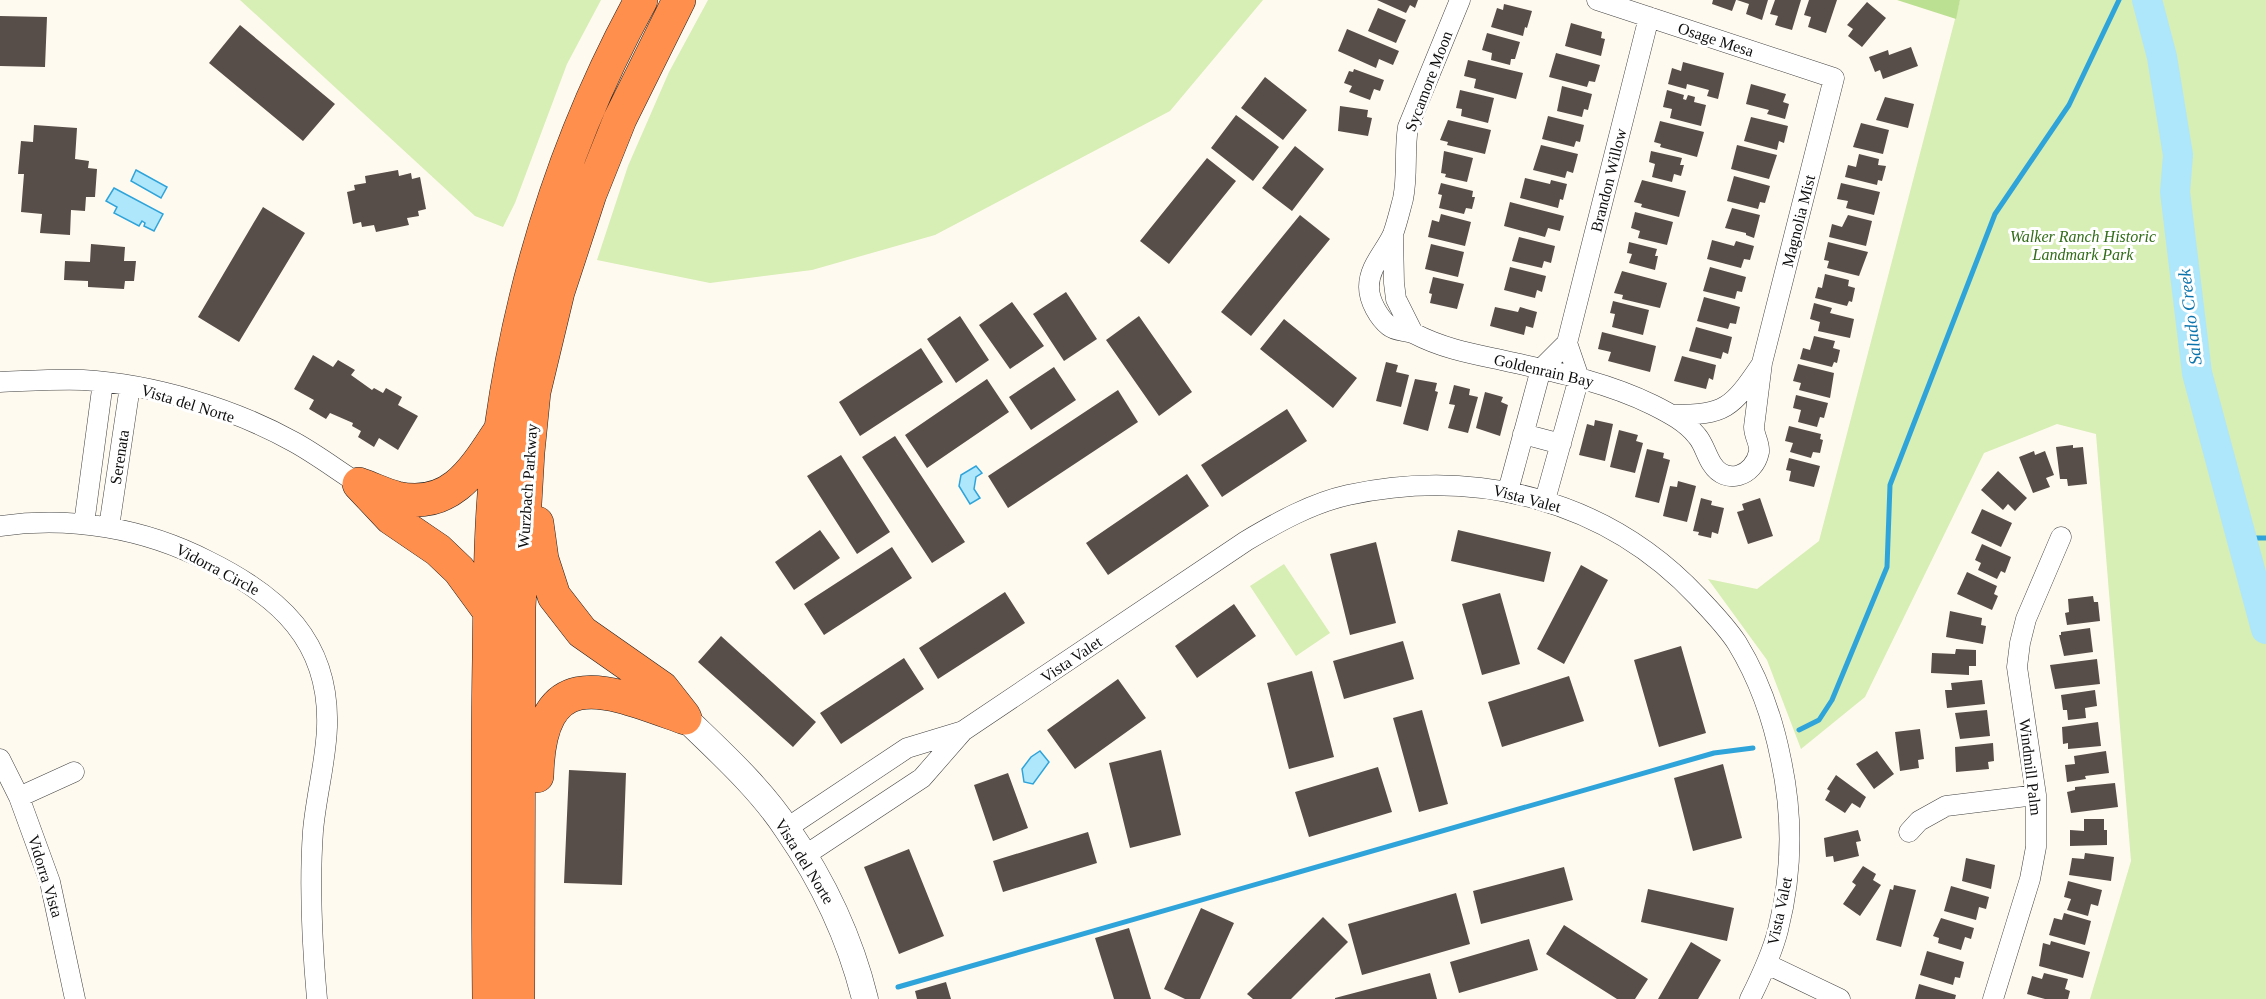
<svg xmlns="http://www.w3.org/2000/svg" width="2266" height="999" font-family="Georgia,serif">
<rect width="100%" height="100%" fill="#fffaef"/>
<path fill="#d7eeb4" d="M240,0H601L567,64L515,203L503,227L475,216Z
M708,0H1263L1170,111L935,235L812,270L710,283L597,260L628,166L669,72Z
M1960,0H2266V999H2090L2131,861L2096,434L2057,424L1984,453L1865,697L1801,749L1767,660L1708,579L1757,589L1819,541Z
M1284,564L1330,633L1296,656L1250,586Z"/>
<path fill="#bce092" d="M1897,0H1960L1956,19Z"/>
<path fill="#aee6fc" stroke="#2ea4da" stroke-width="1.5" d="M136,170L167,187L161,198L131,181Z
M114,188L163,214L154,231L144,226L145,223L142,221L139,226L114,213L117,207L106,201Z
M976,466L982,473L976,477L974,489L980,498L970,504L959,486L961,475Z
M1040,751L1049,762L1033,784L1024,782L1022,769L1031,757Z"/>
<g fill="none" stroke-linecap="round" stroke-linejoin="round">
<path stroke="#2ea4da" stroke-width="5" d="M2242,538H2266
M1799,730L1819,720L1832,700L1887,567L1890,485L1995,214L2069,105L2119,0
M898,987L1714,753L1753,748"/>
<path stroke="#aee6fc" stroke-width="30" d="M2147,0L2162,57L2178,155L2175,192L2197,373L2266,629"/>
</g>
<path fill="#584e49" d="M1377,0H1418L1415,8L1410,5L1406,13Z
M1713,0H1736L1732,11L1712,4Z
M1737,0H1768L1762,20L1746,14L1749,4Z
M1775,0H1801L1792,30L1775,25L1778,16L1770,14Z
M1809,0H1837L1826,33L1808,27L1811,17L1804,15Z
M1867,2L1886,18L1862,47L1848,36L1853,29L1847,25Z
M1504,4L1532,11L1527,28L1525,27L1523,36L1491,27L1497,8L1503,10Z
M1378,8L1406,20L1396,43L1368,31Z
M0,16L47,17L45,67L0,66Z
M1571,23L1602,32L1601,38L1605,39L1601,56L1565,46Z
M240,25L335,104L303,141L209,63Z
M1347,29L1399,51L1393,65L1379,59L1376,68L1338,51Z
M1487,33L1520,42L1515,59H1511L1510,65L1491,60L1492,53L1482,50Z
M1911,47L1918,66L1883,79L1880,70L1875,72L1869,57L1888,50L1889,55Z
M1556,53L1600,65L1595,82L1589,81L1587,87L1549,77Z
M1468,60L1523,73L1516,99L1474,88L1476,79L1464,76Z
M1683,62L1724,73L1718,99L1707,96L1709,90L1687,84L1686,89L1668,84L1672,68L1681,71Z
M1354,69L1384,80L1380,91L1374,89L1370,100L1349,92L1352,86L1344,83L1349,71L1353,72Z
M1265,77L1307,110L1283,140L1241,108Z
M1751,84L1786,94L1783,102L1789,104L1785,119L1767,114L1769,110L1746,104Z
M1562,86L1592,94L1588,110L1584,109L1582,117L1557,111Z
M1460,90L1494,98L1488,123L1461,116L1462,109L1456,108Z
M1667,90L1684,95L1683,99L1686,100L1688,95L1695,97L1694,102L1706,105L1701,126L1670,118L1672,109L1663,107Z
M1885,97L1914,104L1908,128L1876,120Z
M1340,106L1368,110L1367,117L1372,118L1368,136L1338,131Z
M1236,115L1279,147L1253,181L1211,148Z
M1548,116L1584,125L1580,142L1576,141L1574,147L1542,139Z
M1751,117L1788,126L1784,143L1779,141L1777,150L1744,141Z
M1448,120L1491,130L1485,154L1447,145L1448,142L1440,140Z
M1660,121L1704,132L1697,157L1660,147L1661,144L1654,142Z
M1861,123L1889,130L1883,154L1853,147Z
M34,125L77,128L75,159L89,161L88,168L97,169L95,197H86L85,211L71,210L70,235L40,233L42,214L21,212L24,174H18L21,141L33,142Z
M1541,145L1578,154L1573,173L1567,171L1565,178L1533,170Z
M1737,145L1777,155L1769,179L1731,169Z
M1295,146L1324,169L1292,211L1262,188Z
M1444,151L1473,158L1467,182L1445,177L1446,174L1441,173Z
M1651,151L1682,158L1680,165H1684L1681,176L1674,174L1672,182L1652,177L1655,164L1649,162Z
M1859,154L1879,159L1878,165L1886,166L1882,181L1878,180L1877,185L1845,177L1848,165L1856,167Z
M1207,158L1236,181L1169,264L1140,241Z
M398,170L399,176L411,173L412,179L420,177L426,209L418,211L419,216L407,218L409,225L376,232L374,225L362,227L361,222L353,224L347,192L355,190L354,185L366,183L365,176Z
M1734,176L1770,186L1765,203L1760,202L1758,209L1727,201Z
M1525,178L1550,184L1551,180L1567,184L1563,200L1560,199L1558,208L1520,198Z
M1642,180L1686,191L1679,217L1641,207L1642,204L1634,202Z
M1441,183L1473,191L1472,197H1475L1472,209L1466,208L1464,214L1439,208L1442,195L1438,194Z
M1841,183L1880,192L1874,215L1846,208L1848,201L1837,199Z
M1510,202L1564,216L1560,231L1548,228L1545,237L1504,226Z
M263,207L305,233L239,342L198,317Z
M1732,208L1760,215L1754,238L1746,235V233L1725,228Z
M1635,212L1673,222L1667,245L1638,238L1640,231L1631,228Z
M1441,214L1471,222L1465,246L1428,237L1432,220L1439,222Z
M1300,215L1330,239L1251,336L1221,312Z
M1848,215L1872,221L1866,246L1829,237L1832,224L1842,227Z
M1519,237L1555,246L1551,263L1544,261L1542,268L1512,261Z
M1712,240L1734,246L1736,241L1754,246L1750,260L1744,259L1741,268L1707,259Z
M1629,242L1657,249L1655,256H1658L1655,270L1629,263L1632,254L1627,253Z
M1828,242L1868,252L1859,276L1827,268L1829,261L1824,260Z
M91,244L125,247L124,261H136L134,281H125L124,289L88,287V281L64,280L65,261L90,262Z
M1431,244L1464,252L1458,277L1425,269Z
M1510,267L1546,276L1542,292L1537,290L1535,298L1504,290Z
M1710,267L1746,277L1742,292L1737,291L1735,299L1703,291Z
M1622,271L1667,283L1660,308L1622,299L1623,295L1614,293Z
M1825,274L1849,280L1848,286L1855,288L1852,302L1849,301L1847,306L1815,298L1818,287L1822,288Z
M1433,277L1464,284L1457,309L1430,303L1432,294L1429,293Z
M1066,292L1097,339L1064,361L1033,314Z
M1704,297L1740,307L1736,324L1730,323L1728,329L1697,321Z
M1613,301L1649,310L1643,335L1612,327L1615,314L1610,313Z
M1012,302L1044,346L1010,369L979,325Z
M1814,303L1832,308L1830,313L1854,319L1850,338L1818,331L1820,322L1810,319Z
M1495,307L1518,312L1520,307L1537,312L1533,328L1526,326L1524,335L1490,326Z
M960,316L989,360L956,383L927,339Z
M1139,316L1192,392L1159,416L1106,340Z
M1284,319L1357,378L1333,408L1260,349Z
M1696,327L1732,337L1728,354L1723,352L1721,359L1689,351Z
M1602,332L1656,346L1650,372L1608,361L1611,352L1598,349Z
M1814,336L1835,341L1833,348L1840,350L1837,363L1834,362L1832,367L1800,359L1803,348L1810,350Z
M921,348L943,382L860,436L839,402Z
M313,355L333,367L338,360L355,370L351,375L372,390L374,388L383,393L386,388L402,397L398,405L418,416L398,450L379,438L374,447L358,437L361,431L352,426L353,423L330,413L326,419L309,409L314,400L294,389Z
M1682,356L1716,365L1713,380L1709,378L1706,389L1674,381Z
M1386,362L1398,365L1396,372L1409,375L1401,407L1376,401Z
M1798,364L1834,373L1830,398L1799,390L1801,383L1793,381Z
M1054,367L1076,400L1031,430L1009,397Z
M987,379L1009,412L927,468L905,435Z
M1415,379L1437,383L1435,391L1438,392L1428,431L1403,424Z
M1454,385L1470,389L1469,395L1478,397L1468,433L1448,428L1455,405L1449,404Z
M1118,390L1138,422L1008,508L988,476Z
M1485,392L1503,397L1501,402L1508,405L1500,436L1476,428Z
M1796,395L1828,403L1824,418L1820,417L1817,427L1798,422L1801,410L1793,408Z
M1287,409L1307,441L1222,497L1201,465Z
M1595,420L1613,424L1605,461L1579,455L1587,424L1594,426Z
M1789,426L1821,434L1820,439L1823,440L1820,453L1813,452L1811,458L1790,452L1793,443L1785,441Z
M1619,430L1638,435L1636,441L1643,443L1635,473L1610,467Z
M895,436L965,542L932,563L862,457Z
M2073,445V448L2083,447L2087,484L2068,486L2067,479H2060L2056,447Z
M1647,449L1664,453L1663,458L1670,460L1659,503L1635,497Z
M2034,451L2035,455L2045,451L2054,475L2046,478L2050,487L2033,493L2019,457Z
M841,455L890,532L857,554L807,476Z
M1789,458L1820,466L1814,487L1789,481L1791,471L1786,470Z
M1998,471L2027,498L2015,511L2008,504L2003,510L1981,490Z
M1187,474L1209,506L1108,575L1086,543Z
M1678,481L1696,486L1687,522L1663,516L1670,486L1677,487Z
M1701,498L1712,501L1711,505L1724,508L1718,534L1712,532L1711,538L1698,535L1699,532L1693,531Z
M1760,498L1773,536L1748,544L1737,512L1744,510L1742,504Z
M1982,509L2012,523L2001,547L1971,533Z
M820,530L840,558L794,590L775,562Z
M1458,530L1551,552L1544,582L1451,561Z
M1376,542L1396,623L1350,635L1330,554Z
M1982,544L2011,557L2005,573L2001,571L1997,579L1978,570L1981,563L1975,560Z
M892,547L912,578L824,635L804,604Z
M1581,565L1608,580L1564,664L1537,649Z
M1967,572L1997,586L1994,594L1998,596L1992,610L1957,594Z
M1005,592L1025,623L938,679L919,648Z
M1500,593L1520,664L1482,675L1462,604Z
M2093,596L2094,602H2098L2100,621L2067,625L2065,613L2069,612L2068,599Z
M1234,604L1256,636L1197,678L1175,646Z
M1950,611L1982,618L1981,625L1986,626L1983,644L1946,637Z
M2090,628L2093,652L2064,656L2059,635H2061V632Z
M721,636L816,722L793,747L698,662Z
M1403,641L1414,679L1344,699L1333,661Z
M1681,646L1706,733L1659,747L1634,660Z
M1956,649L1976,650V666H1969V675L1931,673L1932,653L1955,654Z
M904,658L924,689L841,744L820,713Z
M2097,659L2100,684L2055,689L2050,665Z
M1312,671L1334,757L1289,769L1267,683Z
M1569,676L1584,721L1502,747L1488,702Z
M1118,679L1146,718L1075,769L1047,730Z
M1982,680L1985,704L1947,708L1945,690H1952L1951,683Z
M2095,690L2097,706L2085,708L2086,718L2068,720L2067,710H2063L2061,695Z
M1422,710L1448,804L1419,812L1393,718Z
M1987,710L1990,736L1960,739L1955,713Z
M2098,722L2101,746L2068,749V743L2063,744L2062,727Z
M1920,729L1924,759L1918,760L1919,768L1900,771L1895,732Z
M1993,743L1994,761L1988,762L1989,769L1956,772L1955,747Z
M1161,750L1181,835L1130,848L1109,763Z
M1877,751L1894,774L1874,789L1856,764Z
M2106,751L2109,773L2085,776L2086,779L2067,782L2065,765L2075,764L2074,756Z
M1723,764L1742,838L1693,851L1674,778Z
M1378,767L1392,812L1309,837L1295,792Z
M569,770L626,773L622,885L564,883Z
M1008,773L1028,828L993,841L974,785Z
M1836,775L1866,797L1860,808L1852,803L1845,813L1825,800L1830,791L1827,789Z
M2115,783L2118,807L2071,813L2067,792L2075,790V787Z
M2084,819H2104V830H2107V845L2070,846V830L2084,831Z
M1858,830L1861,841L1856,842L1859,856L1834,862L1833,856L1826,857L1824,838Z
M1088,832L1097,863L1003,892L993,861Z
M909,849L944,936L899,954L864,867Z
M2085,853L2114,857L2111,881L2069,875L2072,858L2084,859Z
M1966,858L1995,865L1991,889L1962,881Z
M1863,866L1876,874L1873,880L1881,885L1860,916L1843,904L1856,885L1852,882Z
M1564,867L1573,900L1481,924L1473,891Z
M2068,881L2102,890L2098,906L2091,904L2088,916L2067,910L2071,899L2064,897Z
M1894,885L1916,890L1901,947L1876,940L1890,889L1893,890Z
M1951,886L1989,897L1986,909L1979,907L1976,920L1944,911Z
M1648,889L1734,908L1727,941L1641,922Z
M1456,893L1470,944L1362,975L1348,924Z
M1201,908L1234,923L1200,999H1185L1164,989Z
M2064,913L2091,921L2085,945L2049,935L2054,918L2062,920Z
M1323,917L1348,942L1291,999H1253L1247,994Z
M1941,918L1974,928L1971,939L1965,937L1961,950L1938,943L1939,938L1933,936Z
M1564,925L1648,979L1635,999H1617L1546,954Z
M1129,928L1151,999H1114L1095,938Z
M1529,939L1538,970L1459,993L1450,962Z
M2051,941L2090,952L2083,978L2039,966L2043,943L2050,945Z
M1691,942L1721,960L1698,999H1658Z
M1927,951L1964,962L1960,978L1955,977L1953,985L1920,975Z
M1430,973L1437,999H1335V998Z
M2044,973L2068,979L2065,989L2070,991L2068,999H2045L2027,994L2032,976L2042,979Z
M946,982L951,999H917L915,991Z
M1919,984L1956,995L1955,999H1915Z"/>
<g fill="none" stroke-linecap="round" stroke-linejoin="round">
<g stroke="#414141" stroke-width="21">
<path id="minor" d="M1460,0L1408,127C1404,151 1408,175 1403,199C1400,210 1397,223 1393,234C1385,252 1369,266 1369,287C1369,301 1379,318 1389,326C1396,332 1407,330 1415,334C1444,349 1474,354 1506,361C1556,372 1606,382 1653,405C1669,413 1686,422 1697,436C1704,444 1706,455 1712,464C1726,486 1754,476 1759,452C1760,443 1754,436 1754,427L1762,363L1834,78L1597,0
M1393,235L1394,283L1396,299L1413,333
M0,382C28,381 55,379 83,380C152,384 233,408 294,442C316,454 337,470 359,484
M1673,415C1725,415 1732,408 1761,365
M1523,434L1561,444
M1508,491L1541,369L1567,343L1649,17
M1545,500L1579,378L1567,343
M84,524L103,382
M0,526C71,516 144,528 208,561C279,596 330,641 327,727C326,761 316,796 313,831C309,887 312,943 317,999
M109,527L130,386
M0,759L19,797L50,882L75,999
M19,797L74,772
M787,828L907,748L963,731
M1909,832L1919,821L1946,806L2036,795
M804,856L922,778L963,731L1246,541C1278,522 1312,503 1348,495C1477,467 1607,500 1698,597C1711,611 1726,626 1737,643C1759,679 1773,719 1781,760C1793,816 1792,875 1778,930C1772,954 1761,977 1750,999
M1767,964L1840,999
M1993,999L2030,879L2036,847V795L2017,667L2020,643L2026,619L2061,537"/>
</g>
<g stroke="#414141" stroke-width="27">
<path id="tertiary" d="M685,718C720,752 760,788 787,829C823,881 850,938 865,999"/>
</g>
<g stroke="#1f1f1f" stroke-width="34">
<path id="motorway" d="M359,484L391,518L438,550L459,570L489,611
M361,485C373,489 385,495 397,498C451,510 474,470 499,432
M537,523L542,559L554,596L582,632L662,688L684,716
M537,776C540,658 609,691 685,718
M489,999C488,886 487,772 489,659C490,582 490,505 501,428C522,278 568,133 641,0
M518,999L519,607L528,452L534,392L558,292L590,194L620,119L679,0"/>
</g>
<use href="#minor" stroke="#fff" stroke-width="20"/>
<use href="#tertiary" stroke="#fff" stroke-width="26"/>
<use href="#motorway" stroke="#ff8f4d" stroke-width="33"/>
</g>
<g text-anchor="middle" stroke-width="6" stroke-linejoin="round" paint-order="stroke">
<g font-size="16" fill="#0e0e0e" stroke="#fff">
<text transform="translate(1716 39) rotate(18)" y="6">Osage Mesa</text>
<text transform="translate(1428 81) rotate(-69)" y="6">Sycamore Moon</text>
<text transform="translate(1608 180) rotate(-76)" y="6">Brandon Willow</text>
<text transform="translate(1798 221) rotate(-76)" y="6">Magnolia Mist</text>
<text transform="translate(1544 370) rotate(13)" y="6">Goldenrain Bay</text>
<text transform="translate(188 403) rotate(17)" y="6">Vista del Norte</text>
<text transform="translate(119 457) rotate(-81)" y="6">Serenata</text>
<text transform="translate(527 486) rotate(-86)" y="6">Wurzbach Parkway</text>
<text transform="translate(1527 498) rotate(15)" y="6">Vista Valet</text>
<text transform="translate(218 569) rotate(28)" y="6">Vidorra Circle</text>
<text transform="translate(1071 659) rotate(-34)" y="6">Vista Valet</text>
<text transform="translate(2031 767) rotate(83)" y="6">Windmill Palm</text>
<text transform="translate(805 861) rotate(58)" y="6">Vista del Norte</text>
<text transform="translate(46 876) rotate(73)" y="6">Vidorra Vista</text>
<text transform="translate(1779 911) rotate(-78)" y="6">Vista Valet</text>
</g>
<g font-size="16" font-style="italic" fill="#316c18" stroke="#fff">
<text x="2083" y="242">Walker Ranch Historic<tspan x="2083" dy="18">Landmark Park</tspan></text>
</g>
<g font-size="18" font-style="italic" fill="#0b74ac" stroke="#fff">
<text transform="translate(2190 317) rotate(-97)" y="6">Salado Creek</text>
</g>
</g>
</svg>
